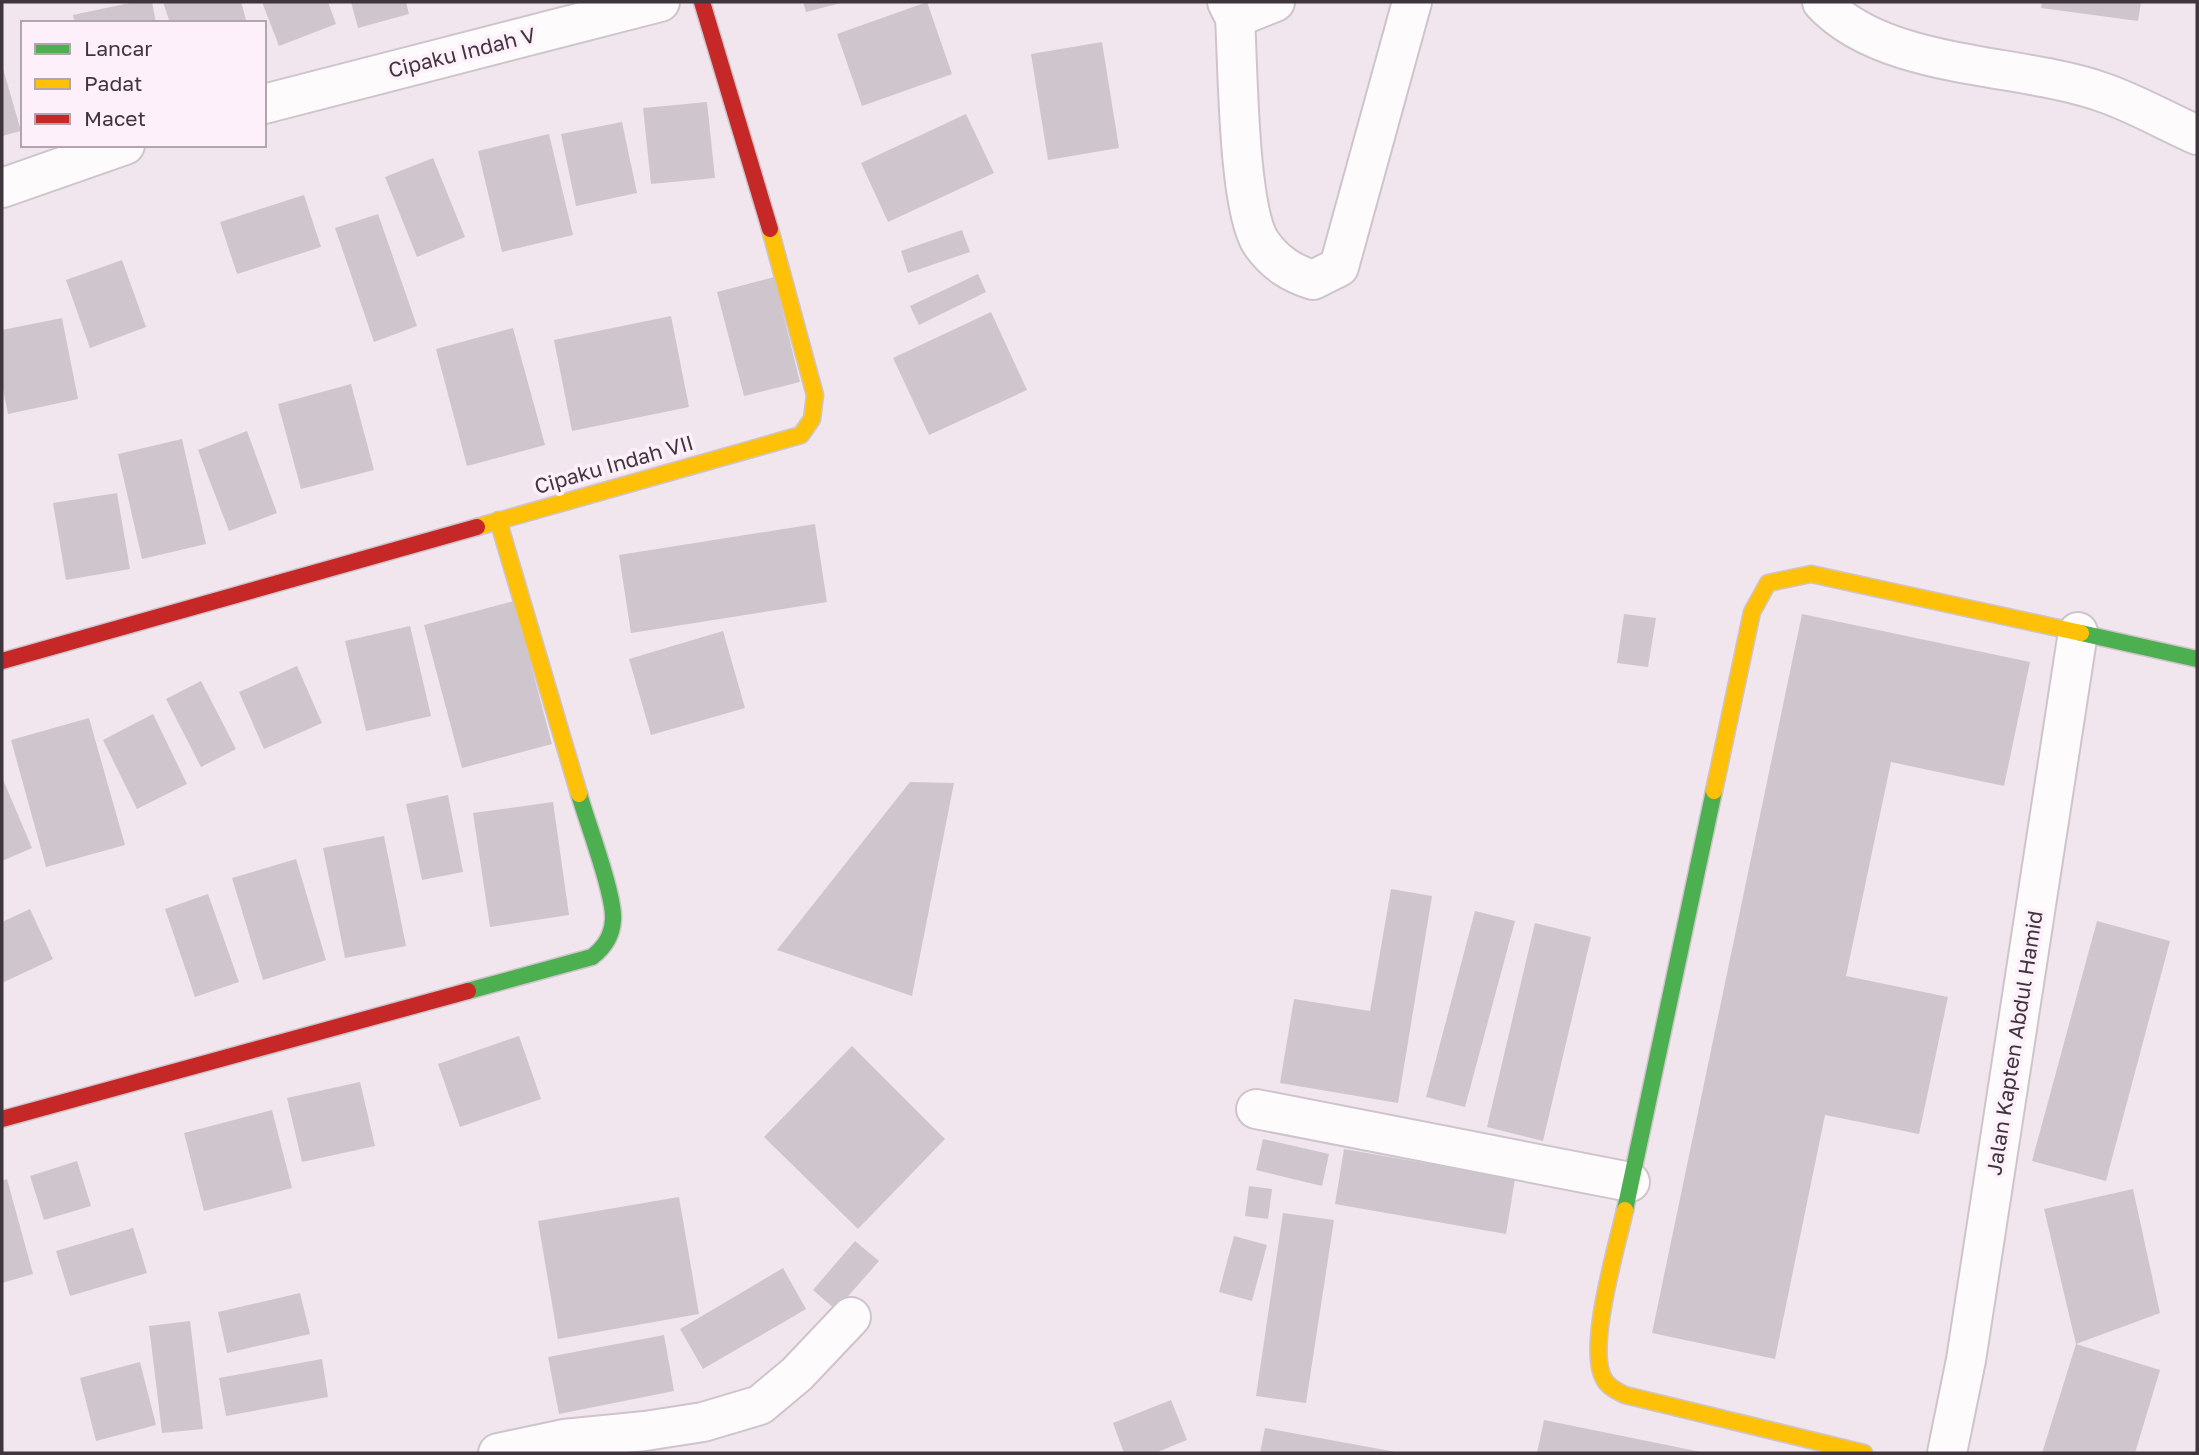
<svg xmlns="http://www.w3.org/2000/svg" width="2199" height="1455" font-family="'Golos Text',sans-serif">
<rect width="100%" height="100%" fill="#f1e5ee"/>
<path fill="#cfc6cd" d="M134,2H152L156,23H75L73,15Z
M163,2H241L247,23H170Z
M262,2H328L336,24L279,46Z
M351,2H406L409,14L358,28Z
M803,2H841V3L806,12Z
M927,2L952,74L862,106L837,34Z
M2042,2H2141L2138,21L2041,8Z
M1102,42L1119,148L1048,160L1031,54Z
M2,65L21,131L2,136Z
M707,102L715,178L651,184L643,108Z
M966,114L994,173L888,222L861,163Z
M622,122L637,193L576,206L561,134Z
M549,134L573,235L502,252L478,151Z
M433,158L465,237L417,257L385,177Z
M304,195L321,247L237,274L220,222Z
M378,214L417,326L374,342L335,228Z
M962,230L970,252L908,273L901,251Z
M122,260L146,327L90,348L66,280Z
M978,274L986,292L919,325L910,306Z
M774,277L800,382L744,396L717,292Z
M991,312L1027,390L929,435L893,358Z
M671,316L689,407L572,431L554,340Z
M62,318L78,399L8,414L2,384V330Z
M513,328L545,445L467,466L436,349Z
M351,384L374,470L301,489L278,404Z
M247,431L277,513L229,531L198,450Z
M182,439L206,544L142,559L118,454Z
M117,493L130,569L66,580L53,503Z
M815,524L827,602L631,633L619,555Z
M514,601L552,744L462,768L424,625Z
M1624,614L1656,618L1648,667L1617,663Z
M1802,614L2030,662L2004,786L1891,762L1846,976L1948,997L1919,1134L1825,1115L1775,1359L1652,1333Z
M410,626L431,716L366,731L345,641Z
M723,631L745,708L651,735L629,659Z
M297,666L322,723L264,749L239,692Z
M201,681L236,749L201,767L166,699Z
M153,714L187,784L137,809L103,740Z
M89,718L125,845L46,867L11,740Z
M2,777L32,848L2,861Z
M910,782L954,783L912,996L777,950Z
M448,795L463,872L422,880L406,804Z
M553,802L569,915L490,927L473,813Z
M384,836L406,946L345,958L323,848Z
M296,859L326,960L263,980L232,878Z
M1391,889L1432,896L1398,1103L1280,1083L1294,999L1370,1011Z
M208,894L239,982L195,997L165,909Z
M30,909L53,959L2,983V922Z
M1475,911L1515,921L1465,1107L1426,1097Z
M2097,921L2170,941L2106,1181L2032,1161Z
M1535,923L1591,937L1543,1141L1487,1127Z
M519,1036L541,1099L460,1127L438,1064Z
M852,1046L945,1139L858,1229L764,1137Z
M360,1082L375,1146L302,1162L287,1098Z
M272,1110L292,1188L204,1211L184,1133Z
M1263,1139L1329,1154L1322,1186L1256,1170Z
M1344,1149L1515,1179L1506,1234L1335,1204Z
M77,1161L91,1206L44,1220L30,1176Z
M7,1179L33,1274L2,1283V1181Z
M1249,1186L1272,1189L1268,1219L1245,1216Z
M2133,1189L2160,1313L2076,1344L2044,1209Z
M679,1197L699,1314L558,1339L538,1221Z
M1283,1213L1334,1220L1306,1403L1256,1396Z
M133,1228L147,1273L70,1296L56,1251Z
M1234,1236L1267,1245L1252,1301L1219,1292Z
M855,1241L879,1261L836,1310L813,1290Z
M783,1268L806,1309L703,1369L680,1329Z
M300,1293L310,1334L227,1353L218,1312Z
M190,1321L203,1429L162,1433L149,1326Z
M664,1335L674,1391L559,1414L548,1357Z
M2076,1344L2160,1370L2135,1453H2042Z
M322,1359L328,1397L226,1416L219,1378Z
M140,1362L156,1425L96,1441L80,1378Z
M1171,1400L1187,1440L1155,1453H1124L1113,1423Z
M1544,1420L1701,1452V1453H1537Z
M1265,1428L1396,1452V1453H1260Z"/>
<g fill="none" stroke-linecap="round" stroke-linejoin="round">
<g stroke="#cec4cb" stroke-width="42">
<path id="street" d="M1227,2L1235,18C1238,67 1238,208 1261,243C1275,263 1291,273 1313,280L1339,267L1412,2
M1822,2C1883,69 2017,63 2099,91C2133,102 2165,121 2197,135
M1235,18L1275,2
M264,104L660,2
M2,188L125,145
M1256,1109L1630,1182
M498,1453L564,1439L645,1431L703,1422L760,1405L797,1374L851,1317
M1947,1453L1966,1360L2078,632"/>
</g>
<g stroke="#cec4cb" stroke-width="19">
<path id="fast" d="M2081,633L2197,659
M468,991L592,957C604,948 612,936 613,920C615,896 587,822 579,794
M1625,1210L1714,791"/>
</g>
<g stroke="#cec4cb" stroke-width="19">
<path id="slow" d="M498,520L579,794
M477,527L801,435L812,419L815,395L770,229
M1714,791L1752,612L1768,583L1811,574L2081,633
M1625,1210C1617,1246 1586,1349 1604,1379C1608,1387 1617,1391 1625,1395L1864,1453"/>
</g>
<g stroke="#cec4cb" stroke-width="19">
<path id="jam" d="M702,2L770,229
M2,661L477,527
M2,1119L468,991"/>
</g>
<use href="#street" stroke="#fdfbfc" stroke-width="38"/>
<use href="#fast" stroke="#4caf50" stroke-width="16"/>
<use href="#slow" stroke="#ffc107" stroke-width="16"/>
<use href="#jam" stroke="#c62828" stroke-width="16"/>
</g>
<g text-anchor="middle" stroke-width="7" stroke-linejoin="round" paint-order="stroke">
<g font-size="21" fill="#3f353c" stroke="#fef0fa">
<text transform="translate(462 53) rotate(-14)" y="7">Cipaku Indah V</text>
<text transform="translate(614 465) rotate(-16)" y="7">Cipaku Indah VII</text>
<text transform="translate(2015 1043) rotate(-81)" y="7">Jalan Kapten Abdul Hamid</text>
</g>
</g>
<rect width="2199" height="1455" fill="none" stroke="#3f353c" stroke-width="7"/>
<rect x="21" y="21" width="245" height="126" fill="#fef0fa" stroke="#b2a5ae" stroke-width="2"/>
<rect x="35" y="44" width="35" height="10" fill="#4caf50" stroke="#b2a5ae" stroke-width="2"/>
<text x="84" y="56" font-size="21" fill="#3f353c">Lancar</text>
<rect x="35" y="79" width="35" height="10" fill="#ffc107" stroke="#b2a5ae" stroke-width="2"/>
<text x="84" y="91" font-size="21" fill="#3f353c">Padat</text>
<rect x="35" y="114" width="35" height="10" fill="#c62828" stroke="#b2a5ae" stroke-width="2"/>
<text x="84" y="126" font-size="21" fill="#3f353c">Macet</text>
</svg>
